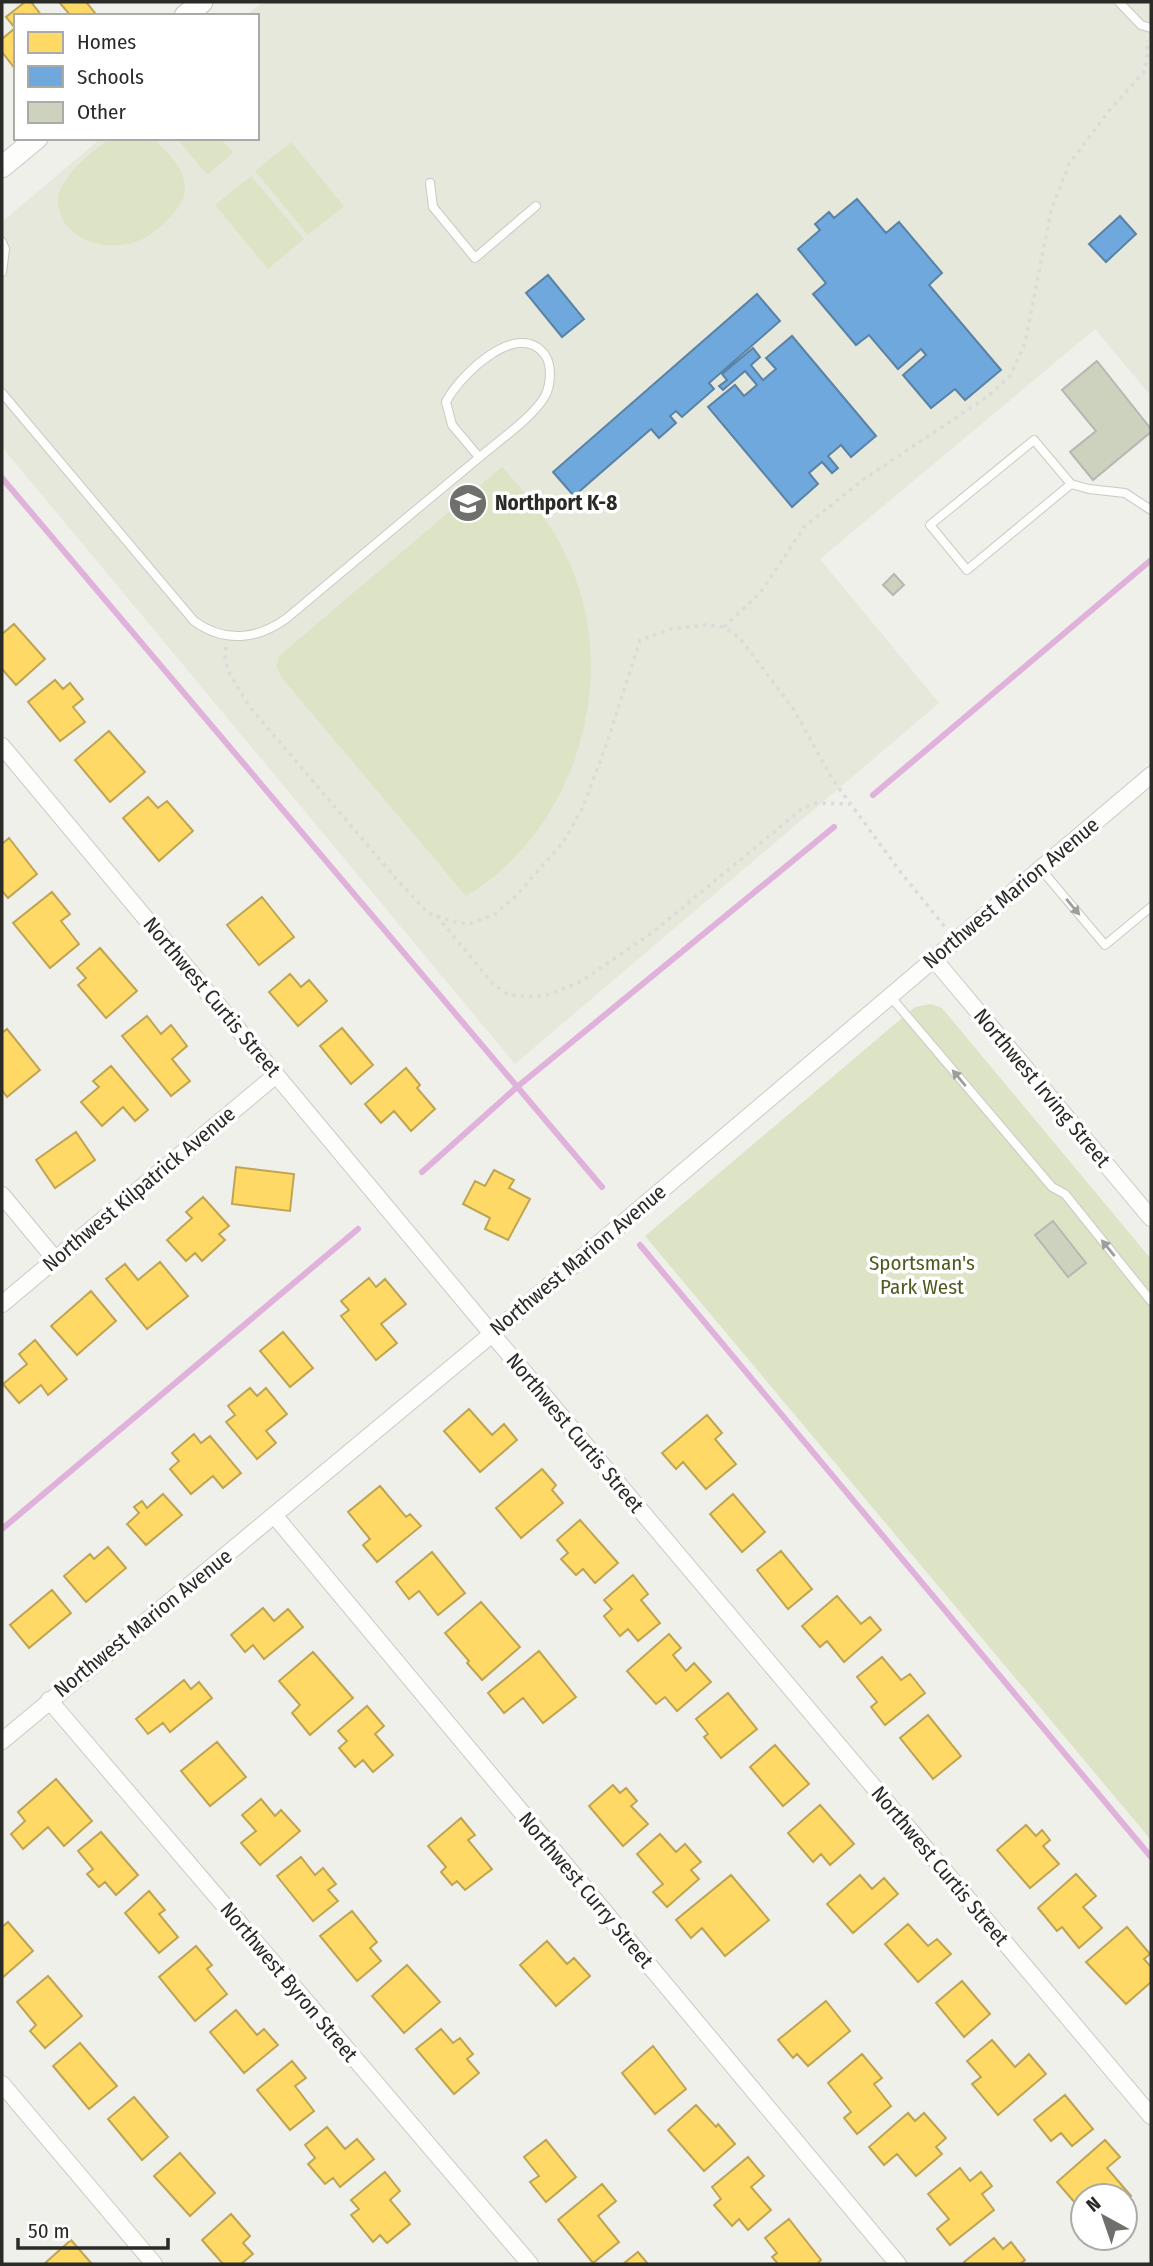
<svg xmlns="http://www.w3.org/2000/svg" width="1153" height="2266" font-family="'Fira Sans Condensed',sans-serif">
<rect width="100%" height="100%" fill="#eff0ea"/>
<path fill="#e5e8da" d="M262,2H1151V396L1095,329L820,559L939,703L515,1064L2,447V222L101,138H257V16H246Z"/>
<path fill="#dde4c6" d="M111,138H153C173,157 198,182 177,209C168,221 154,234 140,240C110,254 59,241 58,201C57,179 94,149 111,138Z
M177,138H220L233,153L207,175Z
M291,142L344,206L308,235L255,171Z
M251,176L304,239L268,269L215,205Z
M502,467C529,496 553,525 569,562C622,679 575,831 466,896L282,678L276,667L280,655Z
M931,1004L942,1008L1151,1259V1840L645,1236L915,1007Z"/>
<path fill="#ffd966" stroke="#bfa553" stroke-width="2" d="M25,2H31L42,16H16V70L2,52V39L15,28L6,17Z
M59,2H89L87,3L95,13L91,16H71Z
M14,624L45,659L16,685L2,669V634Z
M55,680L63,689L70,683L83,699L73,707L85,722L60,741L28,702Z
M109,731L145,772L110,802L75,760Z
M148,797L158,808L167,801L193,831L159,861L123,818Z
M9,838L37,874L8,898L2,891V844Z
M52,892L70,914L61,921L79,944L50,968L13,923Z
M262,897L294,937L259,965L227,925Z
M100,948L137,991L106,1018L78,985L86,978L77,968Z
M290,974L301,987L309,980L327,1001L298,1026L269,992Z
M147,1016L161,1034L171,1025L187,1046L172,1059L190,1081L171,1096L122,1036Z
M342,1028L373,1065L351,1084L320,1046Z
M7,1029L40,1070L7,1097L2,1090V1033Z
M111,1066L148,1110L135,1121L123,1107L102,1126L81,1102L99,1087L93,1081Z
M406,1068L420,1085L417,1088L435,1109L411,1131L394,1111L381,1123L365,1104Z
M76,1132L95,1160L55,1188L36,1160Z
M236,1167L294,1174L290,1211L232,1204Z
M494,1170L514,1180L509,1188L530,1199L508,1240L485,1229L490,1218L463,1204L475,1181L485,1186Z
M203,1197L229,1226L219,1234L225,1240L202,1261L195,1253L186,1261L167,1240L192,1218L186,1212Z
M160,1262L188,1296L147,1329L106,1279L125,1264L138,1280Z
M369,1278L376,1287L385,1279L406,1304L381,1324L397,1343L376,1360L341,1316L349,1310L341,1301Z
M91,1291L116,1321L77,1355L51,1326Z
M283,1332L313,1368L290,1387L260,1351Z
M35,1340L67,1379L48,1395L41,1385L19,1403L3,1384L27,1364L19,1354Z
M250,1388L257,1396L266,1388L287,1414L266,1431L276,1443L257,1459L226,1422L235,1415L228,1406Z
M469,1409L492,1435L504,1424L517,1440L480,1472L444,1431Z
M707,1415L722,1433L715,1439L736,1464L706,1489L683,1462L676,1469L662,1453Z
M194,1434L201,1443L210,1436L241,1473L223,1488L213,1476L191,1494L170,1469L179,1461L172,1453Z
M542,1469L556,1485L552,1490L563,1503L521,1538L496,1508Z
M380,1486L406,1517L410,1514L421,1526L377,1562L363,1545L370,1539L348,1512Z
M163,1494L182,1515L146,1545L127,1524L139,1513L134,1507L142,1501L147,1508Z
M733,1494L765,1532L742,1552L710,1514Z
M580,1520L618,1563L595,1583L583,1569L576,1575L561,1559L568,1553L557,1540Z
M108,1547L126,1568L86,1602L64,1576L90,1554L94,1559Z
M781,1551L812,1589L788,1609L757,1570Z
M432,1552L465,1593L438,1615L419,1591L409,1599L396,1582Z
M633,1575L648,1594L641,1600L660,1623L638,1641L628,1629L620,1636L604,1616L612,1609L604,1600Z
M52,1590L71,1613L29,1648L10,1625Z
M837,1596L861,1624L870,1617L881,1630L844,1662L827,1641L820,1647L802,1626Z
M481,1602L520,1647L482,1680L467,1663L469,1661L445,1633Z
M263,1608L274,1621L288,1609L303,1627L264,1659L253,1645L245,1652L231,1635Z
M669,1634L681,1648L673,1655L686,1671L694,1663L711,1682L677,1711L665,1697L656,1704L627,1671Z
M539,1651L576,1697L543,1723L523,1698L504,1713L488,1693Z
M313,1652L353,1698L310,1735L292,1713L300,1705L279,1681Z
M882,1657L901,1680L910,1674L925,1693L885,1725L871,1707L877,1702L857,1677Z
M184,1680L191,1689L199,1682L212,1698L170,1732L163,1723L148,1734L136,1719Z
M728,1693L757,1729L721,1758L704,1737L708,1734L696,1719Z
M367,1706L384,1726L375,1734L393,1755L373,1772L363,1760L355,1767L339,1748L347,1741L338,1731Z
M928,1715L961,1756L933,1779L900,1738Z
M217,1742L246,1777L210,1806L181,1771Z
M775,1745L809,1784L783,1806L750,1767Z
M56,1779L92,1821L64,1846L48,1827L23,1849L11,1834L25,1821L18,1812Z
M613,1785L620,1793L626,1788L637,1801L631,1806L648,1824L623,1846L589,1806Z
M261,1799L275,1816L281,1810L300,1831L260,1865L241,1843L256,1831L242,1815Z
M820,1805L854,1844L830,1865L821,1854L813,1862L788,1833Z
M461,1818L475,1835L468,1840L492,1869L465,1890L457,1881L452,1885L441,1872L446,1867L428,1846Z
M1026,1825L1036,1836L1042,1830L1050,1840L1043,1846L1059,1864L1030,1888L997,1850Z
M101,1832L138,1875L116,1895L105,1882L99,1887L87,1874L93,1869L78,1851Z
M660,1834L676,1852L685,1844L701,1862L691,1870L699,1879L667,1907L653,1892L663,1884L637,1854Z
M301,1857L315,1875L323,1868L336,1884L328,1890L338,1901L313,1921L277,1876Z
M1076,1874L1096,1896L1083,1907L1102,1928L1079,1948L1062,1927L1057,1931L1038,1908Z
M731,1875L769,1920L725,1956L702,1928L691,1938L676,1920Z
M860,1875L872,1889L884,1878L898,1894L853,1933L827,1904Z
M149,1891L165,1910L159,1914L178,1937L159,1953L125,1913Z
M352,1911L377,1942L370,1948L381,1961L357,1981L320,1936Z
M8,1922L33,1951L2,1978V1927Z
M908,1924L928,1946L937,1939L951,1954L918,1982L885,1944Z
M1127,1927L1150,1954L1144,1959L1151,1967V1982L1126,2004L1086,1962Z
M547,1941L567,1964L574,1958L590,1976L556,2006L520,1965Z
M196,1946L212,1965L207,1969L227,1994L195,2021L159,1977Z
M407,1965L440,2002L404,2033L372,1996Z
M48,1976L82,2016L45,2048L30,2031L36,2025L17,2002Z
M962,1981L990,2014L964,2037L936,2003Z
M826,2001L850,2031L808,2066L797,2054L793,2058L778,2040Z
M236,2010L257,2035L264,2029L278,2045L244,2073L210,2032Z
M441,2029L453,2043L460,2038L473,2054L467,2059L479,2073L454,2094L416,2049Z
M992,2040L1015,2067L1029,2054L1046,2074L998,2115L972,2084L981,2077L967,2061Z
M80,2043L117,2086L89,2109L53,2066Z
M653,2046L686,2089L655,2114L622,2073Z
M862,2054L882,2078L874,2084L891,2106L857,2134L844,2118L851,2112L828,2083Z
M292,2061L306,2078L295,2086L314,2111L290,2130L257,2090Z
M1065,2095L1093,2129L1072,2146L1061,2133L1051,2141L1034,2120Z
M134,2097L168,2137L142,2160L108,2119Z
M696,2105L716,2127L718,2124L735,2144L704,2171L668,2130Z
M908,2113L915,2121L924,2113L946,2138L936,2147L942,2154L916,2176L897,2154L884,2165L869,2147Z
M327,2127L345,2149L357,2139L374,2159L340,2187L333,2178L325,2184L308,2164L315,2158L305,2145Z
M546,2140L576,2177L546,2202L530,2182L539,2176L524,2157Z
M1105,2140L1120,2157L1107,2168L1131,2196L1125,2201V2196H1083V2212L1057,2182Z
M180,2153L215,2193L190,2216L154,2176Z
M748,2157L764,2176L751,2187L771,2210L748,2230L739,2219L732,2226L714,2205L721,2199L712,2187Z
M960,2168L970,2181L981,2172L992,2186L982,2194L994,2210L950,2245L937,2229L949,2219L928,2194Z
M385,2172L400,2191L390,2200L410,2224L387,2243L380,2235L373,2242L351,2215L359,2209L351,2200Z
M602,2184L616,2201L598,2216L619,2242L593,2263L558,2220Z
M231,2214L250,2236L243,2243L253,2254L241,2264H223L202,2240Z
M789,2219L821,2260L817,2264H778L772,2257L777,2253L765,2238Z
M994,2238L1003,2249L1011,2242L1025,2260L1020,2264H965L964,2262Z
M71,2240L92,2264H44Z
M638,2252L648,2264H623Z"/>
<path fill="#6fa8dc" stroke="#5a82a6" stroke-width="2" d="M857,199L886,233L899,222L942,273L929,285L1001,370L965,400L955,389L931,408L903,375L926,355L921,349L898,369L869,335L856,345L813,294L826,283L798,249L820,230L815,224L829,212L834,218Z
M1120,216L1136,234L1106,262L1089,244Z
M548,275L584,319L562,337L526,293Z
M757,294L780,321L709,383L714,389L682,417L676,411L670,416L676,423L659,438L651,429L574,496L553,472Z
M792,336L876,436L851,457L841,445L828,456L838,468L832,473L822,462L809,473L818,484L792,507L708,407L735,385L744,396L757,385L745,371L723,390L719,386L727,380L722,374L753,348L760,357L751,365L763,380L776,369L766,358Z"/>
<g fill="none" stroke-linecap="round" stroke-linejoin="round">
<path stroke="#e0b2db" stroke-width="6" d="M2,478L602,1187
M873,795L1151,560
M422,1172L517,1087L834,827
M640,1245L1151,1857
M2,1529L358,1229"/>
</g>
<path fill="#cdd2bf" stroke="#b6b7b2" stroke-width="2" d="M1097,361L1151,429V432L1093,480L1070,452L1096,431L1062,390Z
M894,574L904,585L893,595L883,585Z
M1053,1221L1086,1263L1068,1277L1035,1235Z"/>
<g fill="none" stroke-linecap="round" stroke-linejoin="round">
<g stroke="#c9cac6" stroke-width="10">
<path id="service" d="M1119,2L1141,25L1151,28
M430,183L433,207L475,258L536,206
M2,242L5,249L2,272
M2,393L194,621C224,643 257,640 287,618C349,566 412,513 475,461C494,444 534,417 545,396C551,385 552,365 545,355C518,318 459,376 446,402L452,425L479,457
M1071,484L967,570L930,525L1034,440L1071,484L1089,489L1125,493L1151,510
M1040,868L1105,945L1151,907
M890,996L1052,1187L1065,1194L1151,1301"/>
</g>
<g stroke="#c9cac6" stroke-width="18">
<path id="minor" d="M2,746L492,1334L1151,2116
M933,958L1151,1218
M2,1195L55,1259
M2,1304L276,1075
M274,1515L898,2264
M49,1700L530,2264
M2,1741L492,1334L1151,775
M2,2084L154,2264"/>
</g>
<g stroke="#c9cac6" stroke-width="23">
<path id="tertiary" d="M185,16L202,2
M2,167L37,138"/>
</g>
<path stroke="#dbdcd9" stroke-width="3.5" stroke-dasharray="3.5 5" stroke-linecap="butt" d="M724,627L760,593L805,526L864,479L987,397L1010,376L1025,343L1051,211L1069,164L1108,112L1144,72L1148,53L1147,40
M226,647L225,658L230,675L249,706L392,874L428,913L454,922L469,924L495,914L515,897L564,841L582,809L607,743L640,640L671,629L706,625L724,627L740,638L794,710L833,780L902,874L945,927
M437,916L493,984L507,994L527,997L547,995L580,982L653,932L803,808L816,803L850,804"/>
<use href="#service" stroke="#fdfdfc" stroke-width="8"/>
<use href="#minor" stroke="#fdfdfc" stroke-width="16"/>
<use href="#tertiary" stroke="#fdfdfc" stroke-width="21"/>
</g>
<defs><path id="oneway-solid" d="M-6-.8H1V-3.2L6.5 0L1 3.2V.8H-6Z" transform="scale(1.75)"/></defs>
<g fill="#9e9e9c">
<use href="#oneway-solid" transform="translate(1073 907) rotate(50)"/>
<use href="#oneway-solid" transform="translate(959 1078) rotate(-130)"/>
<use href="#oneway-solid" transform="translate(1108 1248) rotate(-129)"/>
</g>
<defs>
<g id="school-disc" transform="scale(2.0125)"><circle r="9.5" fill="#6f706b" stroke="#fff"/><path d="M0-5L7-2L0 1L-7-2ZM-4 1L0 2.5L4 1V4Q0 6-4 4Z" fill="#fff"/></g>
</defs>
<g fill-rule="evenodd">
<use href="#school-disc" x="468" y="503"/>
</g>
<g text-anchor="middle" stroke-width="7" stroke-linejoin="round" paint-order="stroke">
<g font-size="21" font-weight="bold" fill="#2a2b27" stroke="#fff" text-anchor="start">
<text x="495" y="510">Northport K-8</text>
</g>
<g font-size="21" fill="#2a2b27" stroke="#fff">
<text transform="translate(1011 893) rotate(-40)" y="7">Northwest Marion Avenue</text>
<text transform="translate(212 997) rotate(50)" y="7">Northwest Curtis Street</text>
<text transform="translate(1042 1088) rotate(50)" y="7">Northwest Irving Street</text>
<text transform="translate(139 1189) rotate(-40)" y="7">Northwest Kilpatrick Avenue</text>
<text transform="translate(578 1260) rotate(-40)" y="7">Northwest Marion Avenue</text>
<text transform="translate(575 1433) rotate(50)" y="7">Northwest Curtis Street</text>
<text transform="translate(143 1623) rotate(-39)" y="7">Northwest Marion Avenue</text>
<text transform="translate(940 1866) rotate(50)" y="7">Northwest Curtis Street</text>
<text transform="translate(586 1890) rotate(50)" y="7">Northwest Curry Street</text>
<text transform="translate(289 1982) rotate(50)" y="7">Northwest Byron Street</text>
</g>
<g font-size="21" fill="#4f5a1f" stroke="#fff">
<text x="922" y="1270">Sportsman's<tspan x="922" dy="24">Park West</tspan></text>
</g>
</g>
<rect width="1153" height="2266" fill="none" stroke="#2a2b27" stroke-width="7"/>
<rect x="14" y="14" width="245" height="126" fill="#ffffff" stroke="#aaaaa9" stroke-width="2"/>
<rect x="28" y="32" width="35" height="21" fill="#ffd966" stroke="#aaaaa9" stroke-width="2"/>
<text x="77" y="49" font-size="21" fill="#2a2b27">Homes</text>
<rect x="28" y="66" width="35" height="21" fill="#6fa8dc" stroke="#aaaaa9" stroke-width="2"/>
<text x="77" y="84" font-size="21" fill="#2a2b27">Schools</text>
<rect x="28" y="102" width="35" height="21" fill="#cdd2bf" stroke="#aaaaa9" stroke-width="2"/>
<text x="77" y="119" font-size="21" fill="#2a2b27">Other</text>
<g transform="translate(1104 2217) rotate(320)"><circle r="33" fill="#ffffff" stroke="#aaaaa9" stroke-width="2"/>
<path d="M0-5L12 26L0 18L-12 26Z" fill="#6f706b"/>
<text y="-10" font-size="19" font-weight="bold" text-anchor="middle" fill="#2a2b27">N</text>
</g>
<path d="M18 2238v10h150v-10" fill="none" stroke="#2a2b27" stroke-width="3.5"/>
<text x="28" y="2238" font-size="21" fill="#2a2b27" stroke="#ffffff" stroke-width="5" paint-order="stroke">50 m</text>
</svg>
